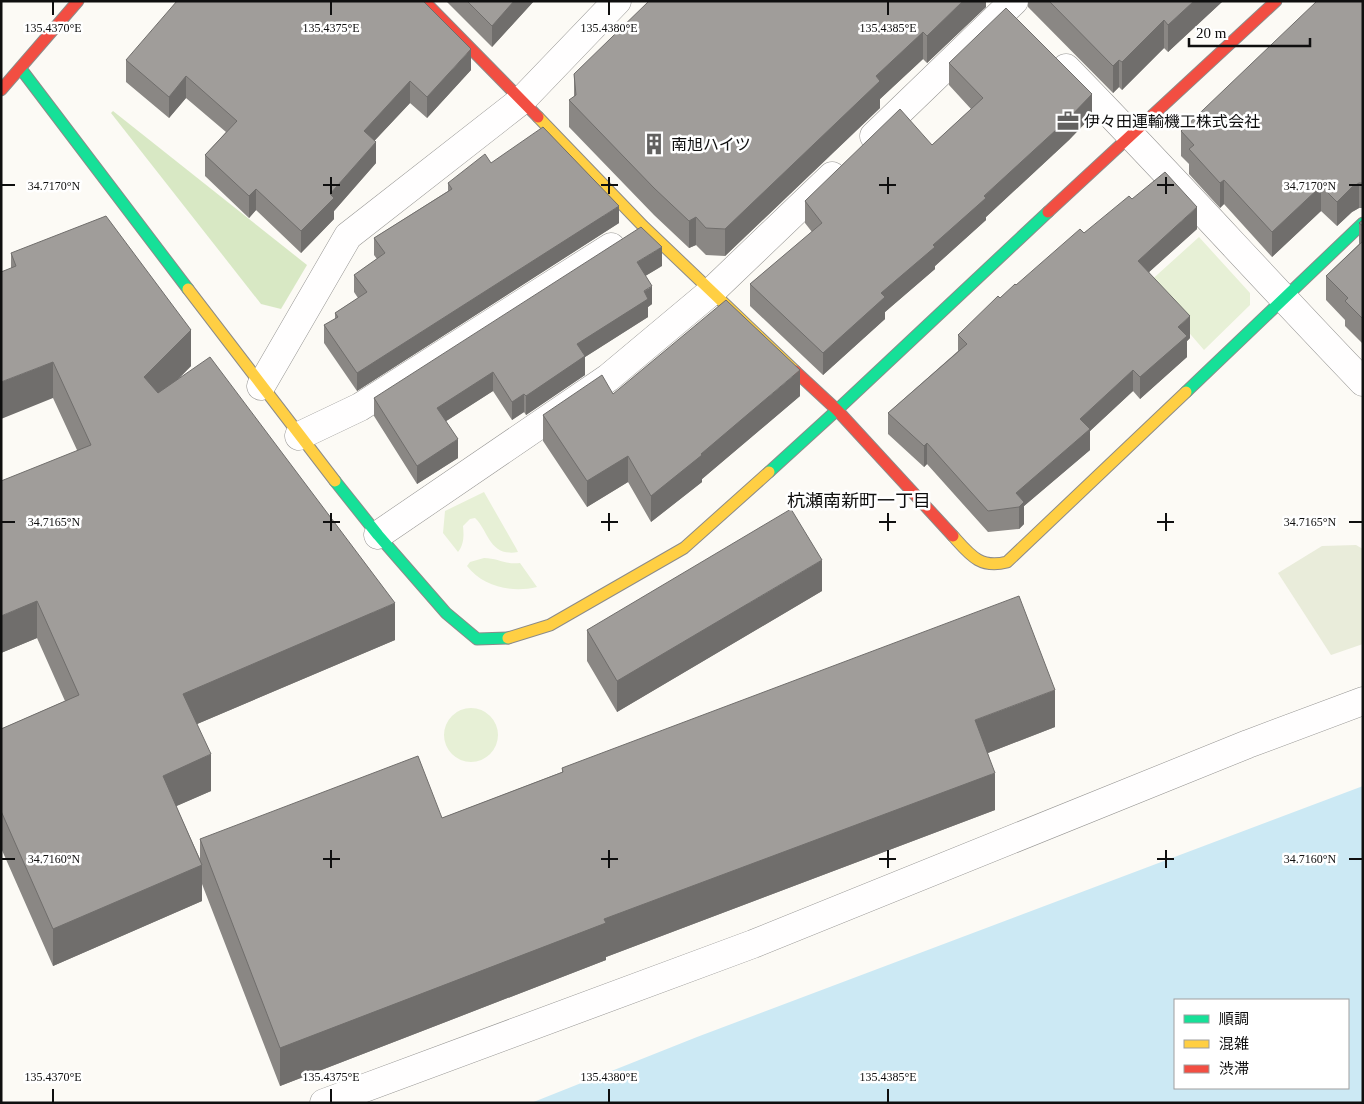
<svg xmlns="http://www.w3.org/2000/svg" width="1364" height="1104" font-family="'Times New Roman','Noto Sans JP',serif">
<rect width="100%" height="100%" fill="#fcfaf5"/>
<path fill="#e7f0d6" d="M1199,237L1250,293V305L1204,350L1147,284Z
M484,492L516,548L518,552C489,557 489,531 475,518L470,519L463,526C464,535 464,545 458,552L443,533L445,511Z
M484,558C498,558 505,565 520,563L537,587C512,593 483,587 467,566L470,562Z
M444 735a27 27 0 1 1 54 0a27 27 0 1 1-54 0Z"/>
<path fill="#d8e8c4" d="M113,111L307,265L281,309L261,304L111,113Z"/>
<path fill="#e9ecda" d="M1356,545L1363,549V644L1331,655L1278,573L1322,546Z"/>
<path fill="#cce9f4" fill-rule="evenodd" d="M1363,786V1103H531L697,1037ZM1175,1000H1348V1088H1175Z"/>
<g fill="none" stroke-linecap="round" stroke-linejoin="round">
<g stroke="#969593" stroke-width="29">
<path id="street" d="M1066,68C1167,171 1263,278 1363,382
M874,136L1014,1
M261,386L348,236L522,100L617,1
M299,436L360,407L611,247
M378,535L608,378L712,291L832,176
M324,1103L753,944L1248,744L1363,701"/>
</g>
<g stroke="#8c8b89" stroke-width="13">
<path id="fast" d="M21,69L188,289
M1186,392L1363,223
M769,472L837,410L1048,212
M335,481L378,535L446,613L477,639L508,638"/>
</g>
<g stroke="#8c8b89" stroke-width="13">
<path id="slow" d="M538,117L643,226L795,371
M188,289L335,481
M953,536C970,555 980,569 1007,562L1186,392
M508,638L550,625L684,548L769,472"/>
</g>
<g stroke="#8c8b89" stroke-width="13">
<path id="jam" d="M424,1L538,117
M1,90L78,1
M1048,212L1276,1
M795,371L837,410L953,536"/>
</g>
<use href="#street" stroke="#fffefe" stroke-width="28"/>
<use href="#fast" stroke="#16e098" stroke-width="11"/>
<use href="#slow" stroke="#ffcf43" stroke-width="11"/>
<use href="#jam" stroke="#f24e42" stroke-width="11"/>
</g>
<path fill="#8a8784" d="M446,1H534L492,47Z
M986,1V7L927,63L923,59L880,99V108L725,256L706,255L696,245L689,248L654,215L569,127V100L574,97V74Z
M1028,1H1223L1168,52L1164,48L1122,90L1119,87L1113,93L1028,7Z
M1363,1V208H1359L1352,212L1337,226L1321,211L1272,257L1224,204L1220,208L1189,174V164L1181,156V131Z
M126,60L471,70L427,118L410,103L375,140L376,163L334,211V219L301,253L256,210L249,218L205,176V155L226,132L186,98L169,118L126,82Z
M949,63L1092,116L1069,140L986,217V220L935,266V269L885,312V319L823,375L750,306V284L812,232L805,223V201L932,145L971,109L949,85Z
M491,163L619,223L357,391L324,343V325L335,319V313L358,298L354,292V275L377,259L374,255V238L448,191V183Z
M1132,199L1197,229L1149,272L1190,338L1187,341V357L1140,399L1133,391L1090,431V450L1024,506V524L1019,529L988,532L927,464L924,467L888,434V413L958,351V335L1000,298L1084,233Z
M1363,220V344L1345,326V320L1326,300V276L1359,244V223Z
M11,253L191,366L178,379L395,640L197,724L211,791L176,806L200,859V839L442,818L562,772V768L1055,727L988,753L995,810L606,957V960L280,1086L202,884V901L53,966L1,848V729L65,701L37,638L1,653L77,450L53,398L11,268Z
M662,266L645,276L652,304L648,307V317L585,357V375L526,415L524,412L512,420L493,391L446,421L458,458L417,484L374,416V398Z
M613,394L800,396L702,479V482L651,522L628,482L587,507L543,441V415Z
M822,591L617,712L587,661V630Z"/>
<path fill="#706e6c" d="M514,1H534L492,47V26Z
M963,1H986V7L927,63V36Z
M1194,1H1223L1168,52V25Z
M1164,20V48L1122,90V62Z
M923,32V59L880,99V108L725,256V229L876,76Z
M471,49V70L427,118V97Z
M1119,60V87L1113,93V66Z
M186,76V98L169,118V97Z
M410,81V103L364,152V131Z
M1092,94V116L1069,140L986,217V220L935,266V269L885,312V319L823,375V353L881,293L933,245Z
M376,142V163L334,211V219L301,253V231L330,194Z
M1224,180V204L1220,208V183Z
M1359,183V208L1352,212L1337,226V202L1352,187Z
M1321,186V211L1272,257V232Z
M256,189V210L249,218V196Z
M619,206V223L357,391V373Z
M1197,207V229L1138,282V261Z
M696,217V245L689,248V221Z
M662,247V266L637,281V262Z
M652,286V304L648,307V317L585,357V375L526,415V396L577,344Z
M1190,316V338L1187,341V357L1140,399V377L1178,327Z
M191,330V366L144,414V377Z
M53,362V398L1,419V382Z
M800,370V396L702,479V482L651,522V496Z
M1133,370V391L1090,431V450L1024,506V524L1019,529V507L1016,493L1080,419Z
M493,372V391L437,427V408Z
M524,394V412L512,420V402Z
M458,439V458L417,484V466Z
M927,443V464L924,467V446Z
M628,456V482L587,507V481Z
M822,560V591L617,712V681Z
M37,601V638L1,653V616Z
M395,603V640L183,730V694Z
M1055,690V727L975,758V720Z
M211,754V791L163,812V776Z
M995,773V810L606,957V960L280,1086V1048L604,919Z
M202,865V901L53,966V929Z"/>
<path fill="#a09d9a" stroke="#706e6c" d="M177,1H423L471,49L427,97L410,81L364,131L376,142L330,194L334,198L301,231L256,189L249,196L205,155L237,121L186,76L169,97L126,60Z
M467,1H514L492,26Z
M649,1H963L927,36L923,32L876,76L880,81L725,229L706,228L696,217L689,221L654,188L569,100L576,95L574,74Z
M1049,1H1194L1168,25L1164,20L1122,62L1119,60L1113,66Z
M1317,1H1363V183H1359L1352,187L1337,202L1321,186L1272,232L1224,180L1220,183L1189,149L1194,145L1181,131Z
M1006,8L1092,94L1069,118L984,196L986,198L933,245L935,247L881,293L885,297L823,353L750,284L822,223L805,201L900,109L932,145L983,98L949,63Z
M543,127L619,206L357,373L324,325L338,317L335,313L367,292L354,275L385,253L374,238L452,189L448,183L485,154L491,163Z
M1165,172L1197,207L1138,261L1190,316L1178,327L1187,336L1140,377L1133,370L1080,419L1090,429L1016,493L1024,502L1019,507L988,511L927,443L924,446L888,413L967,344L958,335L998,296L1000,298L1015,284L1016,285L1080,229L1084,233L1129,196L1132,199Z
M106,216L191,330L144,377L158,393L210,357L395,603L183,694L211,754L163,776L202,865L53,929L1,811V729L79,695L37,601L1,616V481L91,445L53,362L1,382V272L16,266L11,253Z
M1363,220V226L1359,223Z
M641,227L662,247L637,262L652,286L644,291L648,299L577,344L585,356L526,396L524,394L512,402L493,372L437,408L458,439L417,466L374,398Z
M1363,241V319L1345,301L1348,298L1326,276Z
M726,300L800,370L701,454L702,455L651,496L628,456L587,481L543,415L602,375L613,394Z
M791,509L822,560L617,681L587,630Z
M1019,596L1055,690L975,720L995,773L604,919L606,923L280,1048L200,839L418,756L442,818L563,772L562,768Z"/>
<path fill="none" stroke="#0f0f0f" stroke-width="2" d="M53,2V15M331,2V15M609,2V15M888,2V15M331,177V194M609,177V194M888,177V194M1166,177V194M2,185H15M323,185H340M601,185H618M879,185H896M1157,185H1174M1349,185H1362M331,513V531M609,513V531M888,513V531M1166,513V531M2,522H15M323,522H340M601,522H618M879,522H896M1157,522H1174M1349,522H1362M331,850V868M609,850V868M888,850V868M1166,850V868M2,859H15M323,859H340M601,859H618M879,859H896M1157,859H1174M1349,859H1362M53,1089V1102M331,1089V1102M609,1089V1102M888,1089V1102"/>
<defs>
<g id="office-bare" transform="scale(1.725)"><path d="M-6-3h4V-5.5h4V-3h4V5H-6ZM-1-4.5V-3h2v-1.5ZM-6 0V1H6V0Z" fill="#626160" stroke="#fff" stroke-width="2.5" paint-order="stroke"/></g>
<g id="building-bare" transform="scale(1.725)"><path d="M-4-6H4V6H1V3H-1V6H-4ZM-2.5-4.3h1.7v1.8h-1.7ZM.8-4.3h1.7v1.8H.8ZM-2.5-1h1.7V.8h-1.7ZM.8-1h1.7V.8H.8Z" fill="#626160" stroke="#fff" stroke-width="2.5" paint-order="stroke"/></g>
</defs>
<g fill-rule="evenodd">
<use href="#office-bare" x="1068" y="121"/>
<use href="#building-bare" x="654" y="144"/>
</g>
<g text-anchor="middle" stroke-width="5" stroke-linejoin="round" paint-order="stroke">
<g font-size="16" fill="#0f0f0f" stroke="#fff" text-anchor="start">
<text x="1084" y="127">伊々田運輸機工株式会社</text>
<text x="671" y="150">南旭ハイツ</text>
</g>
<g font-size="18" fill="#0f0f0f" stroke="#fff">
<text x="859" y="507">杭瀬南新町一丁目</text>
</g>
</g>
<g font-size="12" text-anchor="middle" fill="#0f0f0f" stroke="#fff" stroke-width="5" stroke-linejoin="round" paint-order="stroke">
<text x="53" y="32">135.4370°E</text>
<text x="331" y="32">135.4375°E</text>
<text x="609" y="32">135.4380°E</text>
<text x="888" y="32">135.4385°E</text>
<text x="54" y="190">34.7170°N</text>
<text x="1310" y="190">34.7170°N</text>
<text x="54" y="526">34.7165°N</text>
<text x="1310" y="526">34.7165°N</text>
<text x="54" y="863">34.7160°N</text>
<text x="1310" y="863">34.7160°N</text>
<text x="53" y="1081">135.4370°E</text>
<text x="331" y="1081">135.4375°E</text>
<text x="609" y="1081">135.4380°E</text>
<text x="888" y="1081">135.4385°E</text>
</g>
<rect width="1364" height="1104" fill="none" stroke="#0f0f0f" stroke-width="5"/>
<rect x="1174" y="999" width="175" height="90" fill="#ffffff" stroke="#9f9f9f"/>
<rect x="1184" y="1015" width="25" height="8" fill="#16e098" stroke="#9f9f9f"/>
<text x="1219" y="1024" font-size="15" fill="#0f0f0f">順調</text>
<rect x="1184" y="1040" width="25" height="8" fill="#ffcf43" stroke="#9f9f9f"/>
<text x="1219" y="1049" font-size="15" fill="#0f0f0f">混雑</text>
<rect x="1184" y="1065" width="25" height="8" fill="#f24e42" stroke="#9f9f9f"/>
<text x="1219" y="1074" font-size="15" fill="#0f0f0f">渋滞</text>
<path d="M1189 38v8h121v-8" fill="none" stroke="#0f0f0f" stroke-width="2.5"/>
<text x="1196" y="38" font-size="15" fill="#0f0f0f" stroke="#ffffff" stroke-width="4" paint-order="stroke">20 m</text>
</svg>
